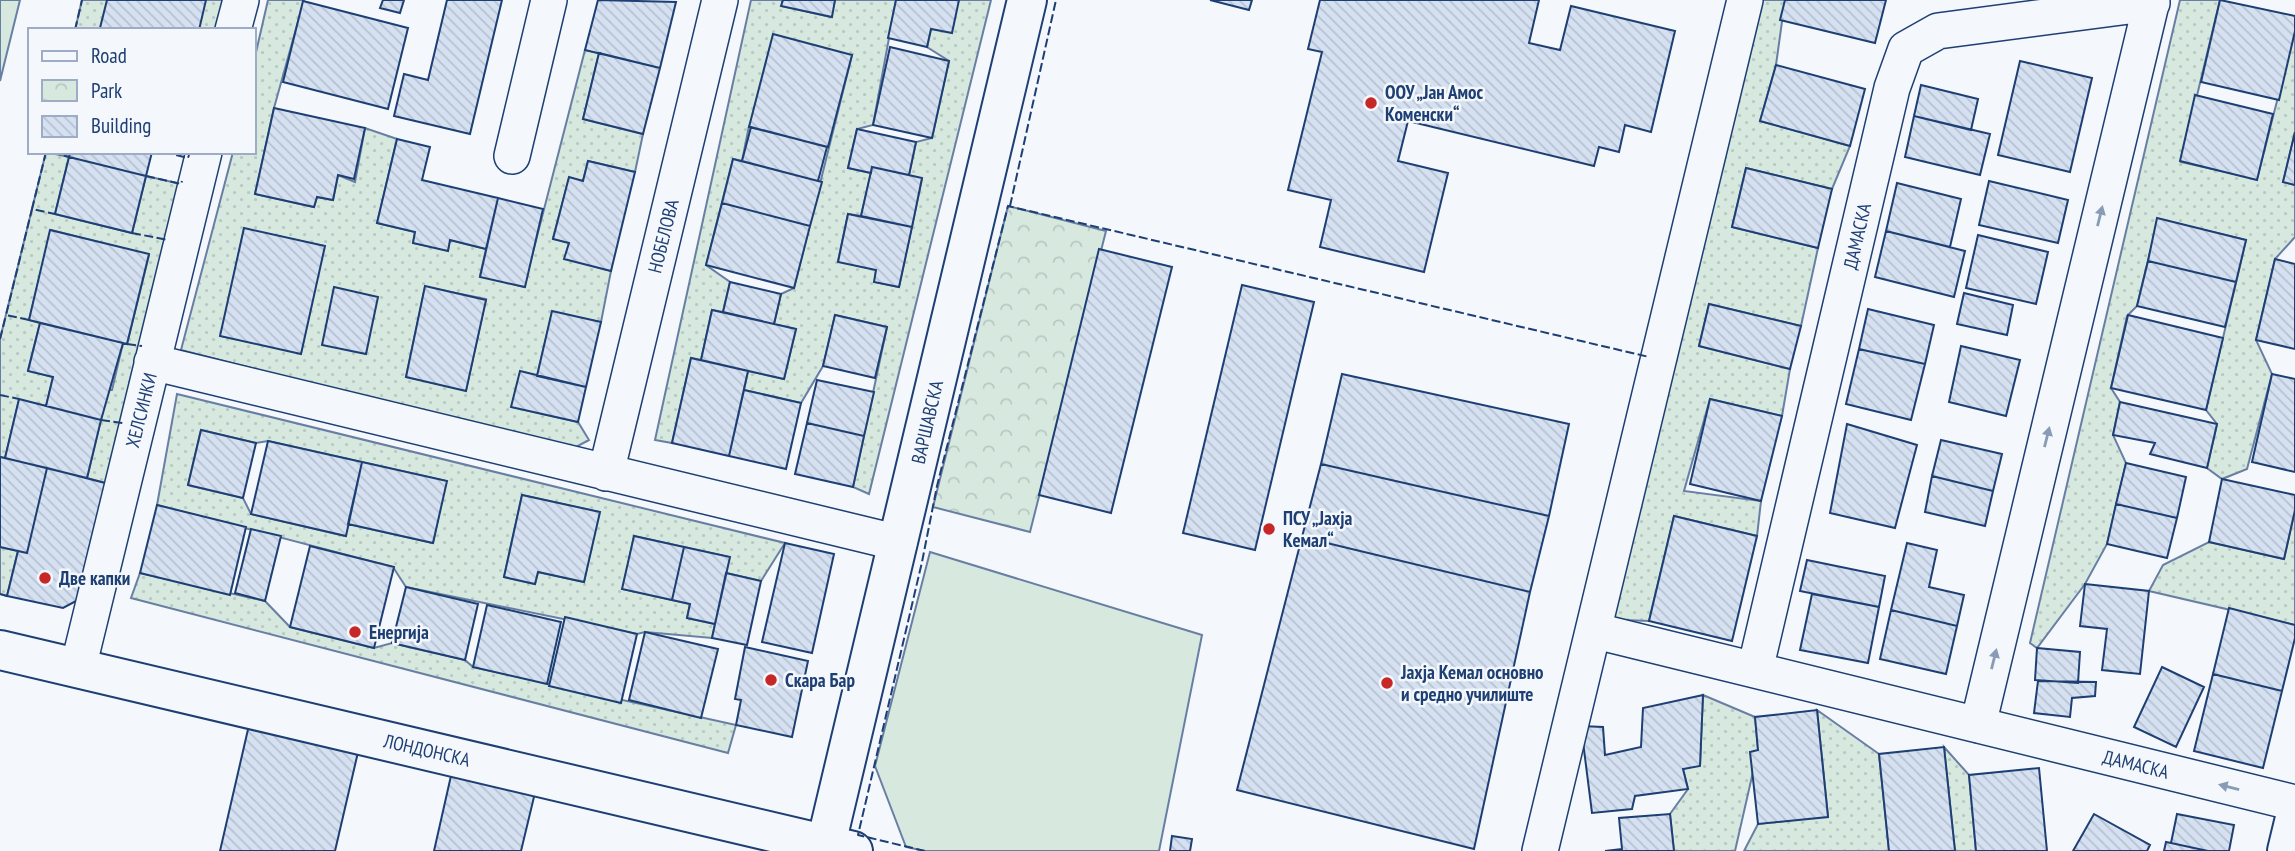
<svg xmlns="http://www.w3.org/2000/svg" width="2295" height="851" font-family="'PT Sans Narrow',sans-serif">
<defs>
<pattern id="park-crowns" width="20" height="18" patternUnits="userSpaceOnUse" patternTransform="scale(1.75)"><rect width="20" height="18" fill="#d7e8df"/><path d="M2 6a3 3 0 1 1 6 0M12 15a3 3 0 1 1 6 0" fill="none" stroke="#b8c8c3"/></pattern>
<pattern id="garden-dots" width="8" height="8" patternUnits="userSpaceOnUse" patternTransform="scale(1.75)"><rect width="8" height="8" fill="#d7e8df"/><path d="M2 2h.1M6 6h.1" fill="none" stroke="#b8c8c3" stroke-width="1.8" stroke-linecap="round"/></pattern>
<pattern id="building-back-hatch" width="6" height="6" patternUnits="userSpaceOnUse" patternTransform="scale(1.75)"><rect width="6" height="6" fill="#d5e0f0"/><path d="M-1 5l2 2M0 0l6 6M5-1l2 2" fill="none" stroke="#b6c1d1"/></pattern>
</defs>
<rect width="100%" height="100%" fill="#f4f7fb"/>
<path fill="#d7e8df" stroke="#687fa3" stroke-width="2" d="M0,0H20L0,81Z
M930,552L1202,635L1159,851H925L906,847L875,766Z"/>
<path fill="url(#park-crowns)" stroke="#687fa3" stroke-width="2" d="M1008,206L1106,231L1030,532L933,507Z"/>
<path fill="url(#garden-dots)" stroke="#687fa3" stroke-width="2" fill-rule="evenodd" d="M82,0H226L219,30H75Z
M268,0H304L274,108L255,194L314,207L317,197L333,200L338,175L355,182L365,128L397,139L377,223L415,232L413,243L448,250L450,240L486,249L480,276L524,287L585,50L599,53L583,119L643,134L635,172L588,161L583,181L569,178L553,238L569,243L565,258L611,271L601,322L552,313L537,376L512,407L578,422L589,440L576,447L511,435L181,350L233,152H254V61ZM244,229L324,246L301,353L221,336ZM425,287L486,299L466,390L406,377Z
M751,0H782V6L831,17L835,0H896L873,125L857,129L848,168L871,173L861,216L848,214L838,261L876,270L875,282L899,287L922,179L909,175L916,142L932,138L949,61L927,47L931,29L959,0H991L869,494L853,487L887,327L835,315L823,366L801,403L744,390L748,371L784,379L796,329L774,324L781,294L794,288L852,55L749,126L742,161L733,159L706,265L730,282L723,312L712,310L701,360L691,358L672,443L655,440Z
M1745,0H1785L1776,65L1760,121L1850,146L1832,189L1746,168L1732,227L1818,248L1801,326L1709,304L1699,346L1790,369L1782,416L1710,399L1684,491L1761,501L1757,536L1674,516L1649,621L1598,619Z
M2180,0H2220L2181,162L2257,179L2295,31V132L2283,182L2295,185V237L2275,259L2256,340L2272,374L2247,469L2222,479L2207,468L2217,424L2206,410L2246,240L2158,219L2137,306L2127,316L2111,388L2120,402L2113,435L2126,463L2107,544L2085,584L2037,648L2030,643Z
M46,152L69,157L55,214L132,233L146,176L181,184L109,484L87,478L108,390H112L123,343L127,344L149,255L51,230L29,320L40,323L28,370L53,377L46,406L19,400L5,458L0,457V339Z
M177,394L785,543L761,581L726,573L729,557L634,536L623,589L690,604L687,618L715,624L712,638L645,632L637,634L406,587L393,567L157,505ZM201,430L256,443L268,441L446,481L433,543L348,524L345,536L251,514L243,498L188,485ZM522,495L599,512L584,582L538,572L535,584L504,577Z
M2295,510V625L2149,591L2163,565L2209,542L2284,559Z
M0,547L18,551L7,596L0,594Z
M140,573L265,601L290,627L374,648L392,643L465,660L473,667L736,725L728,753L131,598Z
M1703,695L1755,717L1758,750L1735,851H1674L1670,814L1688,789L1683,769L1700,765Z
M1817,710L1879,754L1889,851H1744L1758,824L1828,816Z
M1944,747L1969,775L1976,851H1955Z"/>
<path fill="url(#building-back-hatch)" stroke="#1d3f73" stroke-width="2" d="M107,0H206L199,30H105L100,28Z
M383,0H404L400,13L380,8Z
M447,0H502L470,134L394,116L404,74L428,80Z
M598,0L676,2L660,68L585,50Z
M783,0H835L832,17L781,6Z
M896,0H959L952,33L931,29L927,47L888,38Z
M1210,0H1252L1249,10Z
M1320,0H1539L1529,43L1560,50L1571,6L1675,31L1651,132L1625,125L1619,152L1599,147L1594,166L1408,121L1398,161L1448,173L1424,272L1320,247L1331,200L1288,190L1322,52L1308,49Z
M1785,0H1886L1875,43L1780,20Z
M2220,0L2295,16V31L2279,100L2201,82Z
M303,1L408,28L388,109L283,82Z
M773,34L852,55L828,147L749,127Z
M890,47L949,61L932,138L873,125Z
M599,53L660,68L643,134L583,119Z
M2020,61L2092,78L2070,172L1998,155Z
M1776,65L1865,89L1850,146L1760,121Z
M1921,85L1978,99L1971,130L1914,116Z
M2195,95L2273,114L2257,180L2180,161Z
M274,108L365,128L354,179L338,175L333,200L317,197L314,207L255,194Z
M1914,116L1990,134L1980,175L1905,157Z
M751,127L827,147L818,181L742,161Z
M857,129L916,142L909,175L872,167L871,173L848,168Z
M2295,132V185L2283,182Z
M397,139L430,147L422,180L498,198L486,249L450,240L448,251L413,243L415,232L377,223Z
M70,152H152L146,176L69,157Z
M69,157L146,176L132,233L55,214Z
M733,159L822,182L810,226L722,203Z
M588,161L635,172L611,271L564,259L569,243L553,239L569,177L583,181Z
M872,167L922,178L912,227L861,216Z
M1746,168L1832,189L1818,248L1732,227Z
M1989,181L2068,200L2058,243L1979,225Z
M1897,183L1961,199L1950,247L1886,231Z
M498,198L543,209L525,287L480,277Z
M722,203L810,226L794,288L706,265Z
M848,214L912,227L899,287L874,282L876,270L838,262Z
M2157,218L2246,240L2236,282L2148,261Z
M244,228L325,246L301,354L220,336Z
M50,230L149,254L127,344L29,320Z
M1886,231L1965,251L1954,297L1875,277Z
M1978,235L2048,252L2036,304L1966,288Z
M1099,249L1172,267L1111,513L1039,495Z
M2275,259L2295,264V349L2256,340Z
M2148,261L2236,282L2225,327L2137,306Z
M730,282L781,294L774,324L723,312Z
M1242,285L1314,302L1255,550L1183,533Z
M425,286L486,300L466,391L406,377Z
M334,287L378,297L366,354L322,345Z
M1964,293L2013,305L2007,335L1957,324Z
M1709,304L1801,326L1790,369L1699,346Z
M1868,309L1934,325L1925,364L1859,349Z
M712,310L796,329L784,379L701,360Z
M552,311L601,322L586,387L537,376Z
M835,315L887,327L875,378L823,366Z
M2128,315L2223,338L2206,410L2111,388Z
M40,323L123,343L101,420L46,406L53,377L28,371Z
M1961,346L2020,360L2006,416L1949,402Z
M1859,349L1925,364L1911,420L1846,404Z
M691,358L748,371L729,456L672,443Z
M520,371L586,387L578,422L511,407Z
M1342,374L1569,424L1549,516L1321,464Z
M2272,374L2295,379V472L2252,462Z
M817,380L874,392L864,436L807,423Z
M744,390L801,403L786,469L729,456Z
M19,399L101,420L87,478L5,458Z
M1710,399L1782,416L1761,501L1690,484Z
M2120,402L2217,424L2207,468L2150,454L2155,443L2113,435Z
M807,423L864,436L853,487L795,474Z
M1847,424L1917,445L1895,528L1830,513Z
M201,430L256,443L243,498L188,485Z
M1941,440L2002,454L1993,491L1932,476Z
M268,441L362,462L346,536L251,514Z
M0,457L47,468L27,553L0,547Z
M362,462L447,481L433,543L348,524Z
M2126,463L2186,477L2177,518L2116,504Z
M1321,464L1549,516L1530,592L1302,537Z
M47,468L109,484L78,600L63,608L7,596L18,551L27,553Z
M1932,476L1993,491L1985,526L1925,512Z
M2222,479L2295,495V510L2284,559L2209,542Z
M522,495L600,512L584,582L538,572L535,584L504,577Z
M2116,504L2177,518L2167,558L2107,544Z
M157,505L246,527L230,595L140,573Z
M1674,516L1757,536L1732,641L1649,621Z
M251,529L281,536L265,601L235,593Z
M634,536L684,547L672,600L622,589Z
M1302,537L1530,592L1474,849L1237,790Z
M785,543L834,554L812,653L762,642Z
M1907,543L1937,550L1929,587L1964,595L1957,626L1891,610Z
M310,546L394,567L374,648L290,627Z
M684,547L730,557L715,624L687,618L690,604L672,600Z
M1807,560L1885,576L1879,607L1800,591Z
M726,573L761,581L747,645L712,638Z
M2085,584L2149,591L2140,674L2102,670L2107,629L2080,626Z
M406,587L478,604L465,660L392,643Z
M1812,594L1879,607L1868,663L1800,650Z
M487,605L561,622L547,684L473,667Z
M2229,608L2295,625V638L2282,691L2213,674Z
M1891,610L1957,626L1946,674L1880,659Z
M565,617L637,634L621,703L549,686Z
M645,632L718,649L701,718L629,700Z
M745,647L808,661L792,737L736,725L741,700L735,699Z
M2037,648L2080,652L2078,683L2035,680Z
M2162,667L2204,687L2176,747L2134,727Z
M2213,674L2282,691L2263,768L2194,751Z
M2038,681L2096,682L2095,696L2072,698L2070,717L2034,713Z
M1703,695L1700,766L1683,769L1688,789L1635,796L1632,809L1592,813L1581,726L1603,727L1605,755L1641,747L1643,708Z
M1817,710L1828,817L1758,824L1750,752L1758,750L1755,717Z
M252,712L362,735L335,851H220Z
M1944,747L1955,851H1889L1879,754Z
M455,758L539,776L521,851H434Z
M2039,768L2047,851H1976L1969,775Z
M1670,814L1674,851H1605L1622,849L1619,818Z
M2094,814L2150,845L2147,851H2073Z
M2177,814L2234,825L2229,851H2208L2171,843Z
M1172,836L1192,839L1190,851H1170Z
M2166,842L2171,843L2208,851H2164Z"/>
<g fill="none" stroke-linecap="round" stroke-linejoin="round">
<g stroke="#1d3f73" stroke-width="38">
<path id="street" d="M233,30L241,0
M512,156L549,0
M152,362L899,543
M606,473L720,0
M1596,631L2295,803
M78,668L204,152
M1755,670L1892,88L1906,49L1938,31L2152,3
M1978,725L2152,0
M1540,851L1745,0"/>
</g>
<g stroke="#1d3f73" stroke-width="42">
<path id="secondary" d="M0,650L853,851
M826,844L1027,0
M2287,851L2295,818"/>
</g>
<use href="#street" stroke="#f4f7fb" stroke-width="35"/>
<use href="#secondary" stroke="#f4f7fb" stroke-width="38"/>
<path stroke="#1d3f73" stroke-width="2" stroke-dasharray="9 3.5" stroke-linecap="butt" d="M75,30L82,0
M46,152L32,209L55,214
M52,152L69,157
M164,152L188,158L189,155
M146,176L181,184L182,181
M1010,206L1056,0
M132,233L168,240
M29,320L6,315L32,209
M0,339L6,315
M127,344L142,346
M0,395L19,399
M101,420L123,423
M0,594L7,596
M925,851L858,835L922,562L937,486L1008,206L1649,357"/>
</g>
<defs><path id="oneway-solid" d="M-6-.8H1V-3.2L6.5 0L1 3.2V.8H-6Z" transform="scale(1.75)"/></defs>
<g fill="#889bb7">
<use href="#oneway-solid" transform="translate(2100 216) rotate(-76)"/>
<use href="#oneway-solid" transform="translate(2047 437) rotate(-76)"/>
<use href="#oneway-solid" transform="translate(1994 659) rotate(-76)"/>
<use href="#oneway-solid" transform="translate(2229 787) rotate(-166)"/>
</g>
<g fill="#c62828" stroke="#f4f7fb" stroke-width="2.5">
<circle cx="1371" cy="103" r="7"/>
<circle cx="1269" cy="529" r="7"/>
<circle cx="45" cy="578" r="7"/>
<circle cx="355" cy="632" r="7"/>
<circle cx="771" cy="680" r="7"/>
<circle cx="1387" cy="683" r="7"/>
</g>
<g text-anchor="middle" stroke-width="5" stroke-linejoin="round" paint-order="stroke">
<g font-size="19" font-weight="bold" fill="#1d3f73" stroke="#f4f7fb" text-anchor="start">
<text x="1385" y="99">ООУ „Јан Амос<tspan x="1385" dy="22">Коменски“</tspan></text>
<text x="1283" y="525">ПСУ „Јахја<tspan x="1283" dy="22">Кемал“</tspan></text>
<text x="59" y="585">Две капки</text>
<text x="369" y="639">Енергија</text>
<text x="1401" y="679">Јахја Кемал основно<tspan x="1401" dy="22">и средно училиште</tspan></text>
<text x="785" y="687">Скара Бар</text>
</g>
<g font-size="19" fill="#1d3f73" stroke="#f4f7fb">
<text transform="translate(663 236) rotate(-76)" y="7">НОБЕЛОВА</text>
<text transform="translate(1857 236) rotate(-77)" y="7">ДАМАСКА</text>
<text transform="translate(141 410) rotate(-76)" y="7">ХЕЛСИНКИ</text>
<text transform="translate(927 422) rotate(-77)" y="7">ВАРШАВСКА</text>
<text transform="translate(427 750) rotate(13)" y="7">ЛОНДОНСКА</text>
<text transform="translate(2136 764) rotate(14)" y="7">ДАМАСКА</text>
</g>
</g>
<rect x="28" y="28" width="228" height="126" fill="#f4f7fb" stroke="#9eadc5" stroke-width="2"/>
<rect x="42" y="51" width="35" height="10" fill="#f4f7fb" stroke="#9eadc5" stroke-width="2"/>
<text x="91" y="63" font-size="21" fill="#1d3f73">Road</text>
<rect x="42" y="80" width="35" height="21" fill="url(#park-crowns)" stroke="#9eadc5" stroke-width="2"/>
<text x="91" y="98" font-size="21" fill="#1d3f73">Park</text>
<rect x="42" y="116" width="35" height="21" fill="url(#building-back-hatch)" stroke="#9eadc5" stroke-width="2"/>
<text x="91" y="133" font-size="21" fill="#1d3f73">Building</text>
</svg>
